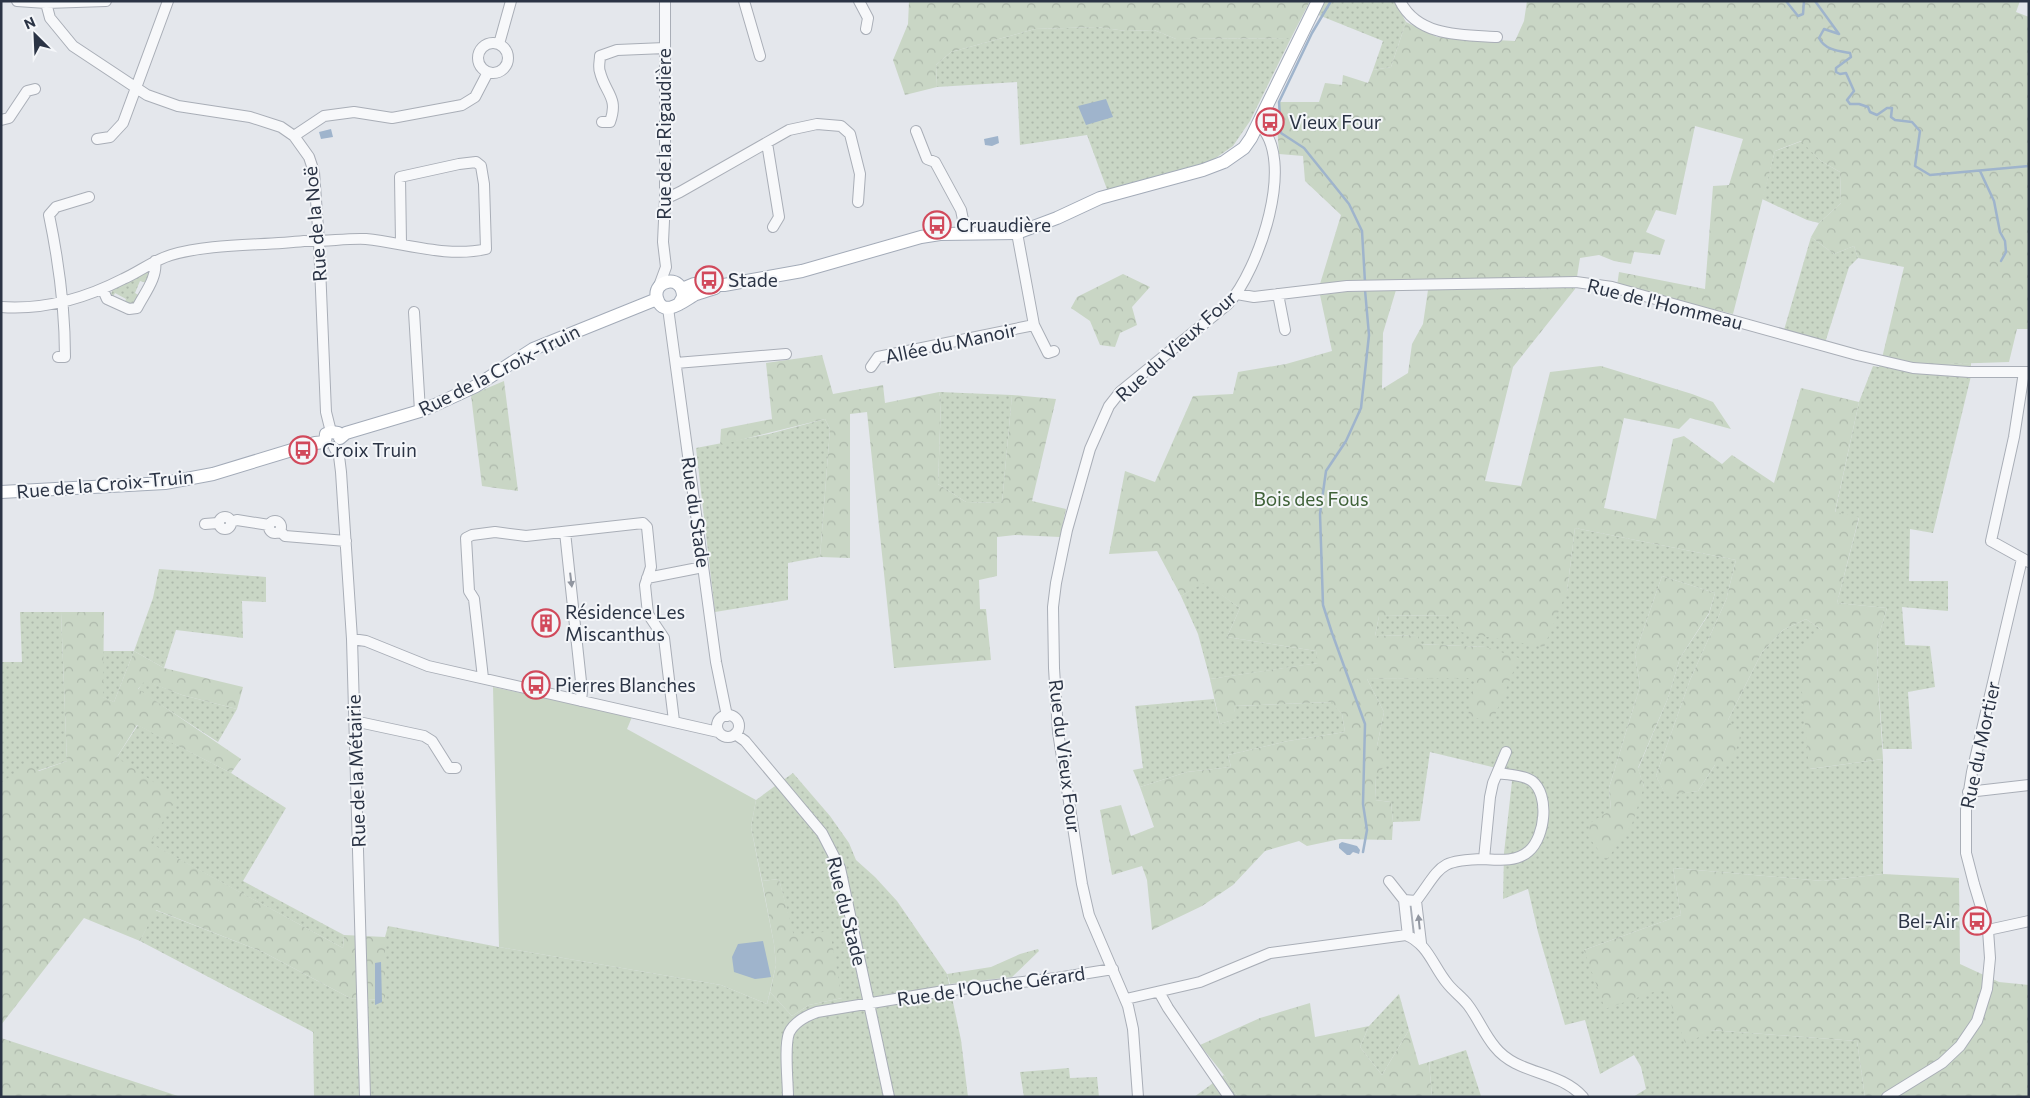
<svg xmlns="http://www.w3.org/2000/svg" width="2030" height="1098" font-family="Commissioner,sans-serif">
<defs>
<pattern id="grass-dots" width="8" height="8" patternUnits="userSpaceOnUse" patternTransform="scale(1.25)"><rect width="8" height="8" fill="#c9d6c5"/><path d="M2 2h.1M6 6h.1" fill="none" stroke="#adb8ab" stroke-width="1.8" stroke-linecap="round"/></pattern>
<pattern id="forest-crowns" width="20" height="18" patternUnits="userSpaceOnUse" patternTransform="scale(1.25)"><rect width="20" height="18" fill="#c9d6c5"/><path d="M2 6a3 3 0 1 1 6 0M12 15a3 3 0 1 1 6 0" fill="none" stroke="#adb8ab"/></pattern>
</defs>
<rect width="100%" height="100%" fill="#e4e7ec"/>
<path fill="url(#grass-dots)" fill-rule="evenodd" d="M1310,1H1395L1406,22L1391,67L1373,70L1383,41L1306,10Z
M1097,27L1126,31L1154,30L1176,39L1291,38L1250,121L1233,146L1204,166L1108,192L1087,135L1020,145L1017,82L937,87L936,65L951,52L1035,29Z
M1802,141L1821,161L1840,172L1841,203L1819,223L1807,220L1762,199L1775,151Z
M1811,237L1834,254L1854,246L1858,258L1849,267L1825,343L1784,330Z
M148,269L150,270L147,283L140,281L135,293L140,296L135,304H124L126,299L115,293L112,299L110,296L113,289Z
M1882,358L1916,365L1971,363V376L1933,533L1910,529L1909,581H1948V611L1902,607L1905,645L1930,646L1935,687L1908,692L1912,749H1883L1877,667L1878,638L1887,608L1837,603L1859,518L1835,513L1859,402L1873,366L1879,367Z
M939,392L1012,395L1002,503L966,502L938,484L941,401Z
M825,419L830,429L820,557L788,563V600L715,612L696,448L769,434Z
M1575,528L1736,560L1726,600L1690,680L1656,776L1666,795L1698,791L1715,765L1728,720L1762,652L1783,630L1806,619L1822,630L1810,769L1883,759V874L1823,881L1673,868L1681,915L1584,950L1665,988L1710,1030L1857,1041L1865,1097H1633L1646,1089L1641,1067L1634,1055L1600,1074L1585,1020L1565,1025L1538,932L1528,889L1503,899L1504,853L1513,772L1430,752L1420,821L1393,822L1391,802L1375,800L1377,746L1384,712L1367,679L1475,677L1486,647L1418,644V635L1375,636L1379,616L1452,615L1567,591ZM1662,576L1715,593L1709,614L1680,658L1668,698L1638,769L1644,787L1611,810L1609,788L1640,686L1635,654Z
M159,569L266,577V602L242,601L243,638L176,630L164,668L134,651L114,702L102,697L103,651H134L153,598Z
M1204,582L1240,608L1227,637L1316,651L1319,663L1210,679L1198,634L1181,596Z
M20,612H61L67,761L1,783V662H22Z
M144,680L182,695L237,709L218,742L138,690Z
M1214,699L1220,724L1235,719L1234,706L1332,702L1342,714L1345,732L1288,741L1228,755L1231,767L1187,772L1140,787L1133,770L1143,768L1135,706Z
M138,725L231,773L286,808L243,881L344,935L343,948L149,843L117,757Z
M793,773L830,816L849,843L856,860L875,877L897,901L947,974L961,1040L968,1097H314L313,1032L140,941L155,910L263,952L350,998L384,1000L385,937L388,926L499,947L721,985L767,1004L770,992L792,1016L809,1005L842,998L793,936L779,879L762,881L751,827L756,800Z
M1399,994L1409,1030L1382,1075L1360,1047L1369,1026Z
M1466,1050L1481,1096L1432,1097L1429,1062Z
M1069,1068L1070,1078L1097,1077L1099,1097H1024L1020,1072Z
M1224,1075L1238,1097H1194Z"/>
<path fill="url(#forest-crowns)" d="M909,1H1310L1291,38L1176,39L1154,30L1126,31L1097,27L1035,29L951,52L936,65L937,87L905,95L893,60L908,24Z
M1527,1H2020L2016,12L2029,17V329H2017L2009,362L1916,365L1882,358L1904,267L1858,258L1854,246L1834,254L1811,237L1819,223L1841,203L1840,172L1821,161L1801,141L1775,151L1733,314L1617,286L1619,272L1705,289L1713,186L1729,185L1743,139L1695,126L1676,215L1656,210L1646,232L1665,240L1660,255L1634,252L1631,264L1614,261L1599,255L1580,258L1575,289L1513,367L1485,481L1521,486L1550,372L1601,366L1692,394L1713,402L1731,429L1690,418L1679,429L1624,418L1604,508L1656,519L1673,439L1684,436L1722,464L1732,455L1774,483L1801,388L1859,402L1835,512L1859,517L1837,603L1887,608L1878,638L1877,667L1883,759L1809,769L1800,670L1801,649L1822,630L1806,619L1783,630L1762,652L1728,720L1741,738L1729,764L1715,765L1698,791L1666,796L1656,776L1690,680L1726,600L1736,560L1575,528L1567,591L1544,647L1460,632L1452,615L1379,616L1375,636L1418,635V644L1486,647L1519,658L1492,722L1468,716L1475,678L1367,679L1384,712L1377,746L1388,762L1376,776L1375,800L1391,802L1393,822L1392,840L1340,839L1307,846L1299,841L1265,851L1233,885L1202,906L1152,930L1147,880L1142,866L1112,875L1100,810L1121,805L1131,836L1154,827L1140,787L1187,772L1231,767L1228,755L1288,741L1345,732L1342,714L1331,702L1234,706L1236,719L1220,724L1210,679L1318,663L1316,651L1227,637L1240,608L1204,583L1181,596L1157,551L1109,554L1125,471L1155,482L1193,396L1233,394L1238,372L1286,364L1332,351L1320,295L1344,292L1396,290L1383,333L1382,389L1408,373L1412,344L1423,324L1428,290V280L1320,284L1341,215L1305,181L1303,156L1279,154L1277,125L1280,102H1319L1325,83L1342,85L1343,75L1368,83L1373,70L1391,67L1406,22L1437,37L1515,41L1524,21Z
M1123,274L1150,287L1132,307L1137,325L1120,333L1115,347L1100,345L1090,321L1071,308L1077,297Z
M822,355L833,394L883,385L885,403L939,392L941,401L938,484L966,502L1002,503L1012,395L1056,399L1032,501L1066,509L1060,537L1015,535L997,537V576L979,580L980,609H986L991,660L894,668L867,412L850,414V558L820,557L830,429L825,419L720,445L721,429L772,419L766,363Z
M504,381L518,491L482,486L471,395Z
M1662,576L1715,593L1709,613L1680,658L1668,698L1638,768L1644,787L1632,824L1606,861L1588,836L1590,823L1611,810L1609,788L1640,686L1635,654Z
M61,612H104L103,697L114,702L134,651L164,668L243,687L237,709L182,695L145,681L138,689L241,759L231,773L137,725L117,757L177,798L150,843L343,948L344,935L385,937V1000L350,998L263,952L156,910L140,941L84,918L1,1025V783L27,765L39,771L67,761Z
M1673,868L1823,881L1883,874L1959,878L1960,964L1999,982L2029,985V1097H1865L1857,1041L1710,1030L1686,1045L1665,988L1605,1009L1584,950L1681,915Z
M779,879L794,936L830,931L842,998L809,1005L792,1016L770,992L776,965L774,944L762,881Z
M1038,949L1039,951L1012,977L950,984L947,974L991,967L1020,954Z
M1310,1003L1315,1037L1369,1026L1360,1047L1382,1075L1409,1030L1419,1065L1429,1062L1432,1097H1238L1224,1075L1200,1045L1260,1018Z
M1,1038L181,1097H1Z"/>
<path fill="#c9d6c5" d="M493,687L632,717L627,729L756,800L751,827L774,944L776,965L767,1004L721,985L499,947Z"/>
<path fill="#9fb4cc" d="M1106,99L1113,117L1086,125L1078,106Z
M331,129L333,137L321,139L319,132Z
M998,136L999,143L992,146L985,145L984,139Z
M1342,842L1357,846L1360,850L1359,854L1353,852L1350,855H1347L1339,848V844Z
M763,941L771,977L755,979L734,972L732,957L738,944Z
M381,962L382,1002L375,1005V963Z"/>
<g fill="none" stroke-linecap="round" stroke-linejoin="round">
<path stroke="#9fb4cc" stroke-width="2.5" d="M1331,1L1312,33L1279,102L1281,133L1304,148L1349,204L1362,231L1365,282
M1786,1L1798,16L1803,14L1804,1
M1815,1L1839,34L1824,29L1819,38C1825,50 1838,51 1850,53L1851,57L1836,68V72L1840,74L1846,73L1854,91L1847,100L1850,104H1859L1868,107L1870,112L1877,115L1887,108H1892L1891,117L1895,120L1912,122L1920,131L1915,166L1930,175L2029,166
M1980,171L1994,201L2000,232L2005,241L2006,252L2001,261
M1363,852L1367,830L1363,804L1365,724L1332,633L1323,605L1320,514L1326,471L1346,441L1361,408L1369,335L1365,290"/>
<g stroke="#a9aeb7" stroke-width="12">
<path id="minor" d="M17,1L46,3L106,1
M744,1L760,56
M859,1L868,18L866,29
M1400,1C1418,37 1462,35 1497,37
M46,3L50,18L73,46L147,95L178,106L250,117L281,127L294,136L309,157L314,172L319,242L326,412L331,432
M478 58a15 15 0 1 1 30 0a15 15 0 1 1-30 0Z
M499,44L511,1
M1,120L9,118L27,91L35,89
M602,122H610C619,97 605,93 600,72C598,67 600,61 600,56L617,50L665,48
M916,131L927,159L935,162L961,210L966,234
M294,136L324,116L354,112L392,118L462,105L475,97L488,72
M97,139L110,137L123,123L168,1
M767,143L779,217L773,227
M665,199L680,192L789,130L817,124L841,126L850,134L860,174L858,202
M659,286L666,267L663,242L665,199V1
M103,290L107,299L129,309L137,308C144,294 158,277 155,261
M1237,294L1254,297L1347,286L1576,282L1612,287L1857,355L1913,368L1969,372H2029
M1278,294L1285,330
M1,307C43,310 86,298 123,279C139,272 154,260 171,255C212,243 261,246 304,241C325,242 346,238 366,239C405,243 447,258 486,249L484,184L481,166L476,162L459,164L400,177L401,243
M668,308L716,662L727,716
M414,312L420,411
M1034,325L1048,353L1054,351
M58,357H65C65,309 59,263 49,215L56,207L89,197
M676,363L786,354
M871,367L878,357L1034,325L1017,233
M2024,372L2014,437L1991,541L2029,562
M334,447L339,456L341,472L352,639L365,1097
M219 523a6 6 0 1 1 12 0a6 6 0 1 1-12 0Z
M269 527a6 6 0 1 1 12 0a6 6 0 1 1-12 0Z
M231,522L237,520L269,525
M205,524L218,523
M280,531L285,536L346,541
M565,532L582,691L581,701
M647,578L703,567
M352,639L366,641L428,666L718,732
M483,678L474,599L469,591L466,538L472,535L495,532L526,536L643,523L647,527L651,567L645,585L648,614L664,638L674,721
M717 726a11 11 0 1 1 22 0a11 11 0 1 1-22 0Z
M354,721L424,736L432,741L449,768H456
M735,734L745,741L822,833L840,868L889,1097
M1968,792L2029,785
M1484,859C1499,860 1517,862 1529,851C1545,837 1550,795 1532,781C1524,775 1509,775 1499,773
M1389,881L1404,900L1416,901
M1404,900L1408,936
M1988,930L2029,921
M1421,943L1416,901C1442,866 1438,860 1484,859L1490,797L1493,783L1506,752
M1159,992L1168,1008L1229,1097
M1126,999L1200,982L1270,953L1406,935C1428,944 1433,966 1447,983C1453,991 1462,997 1468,1005C1478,1018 1484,1034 1495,1047C1517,1075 1559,1070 1583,1097
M788,1097C788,1082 784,1046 789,1033C794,1022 806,1016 817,1012L944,991L1057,978L1113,969
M1138,1097L1133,1029L1128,1006L1089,915L1082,884L1058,732L1054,668L1053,607L1056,583L1067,530L1090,449L1109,406L1120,392L1228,304C1258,272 1298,158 1258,124
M1887,1097L1942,1063L1960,1046L1977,1021L1987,989L1990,958L1988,930L1974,884L1966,853V810L1972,772L2022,559"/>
</g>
<g stroke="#a3abb8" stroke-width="14">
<path id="major" d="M682,289L694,284L724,285L802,271L921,237L940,234L1017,233L1057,218L1100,198L1203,170L1224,162L1244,148L1251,138L1318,1
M679,304L683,297C683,273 652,280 657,298C663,320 686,299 696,294C702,292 709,290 715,288
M340,438L346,433L420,411L435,405L476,386L533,349L657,299
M325,442L326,434L331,432L338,433L340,438
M1,492L165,483L213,474L315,443L325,442"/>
</g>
<use href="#minor" stroke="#f7f8fa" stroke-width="10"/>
<use href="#major" stroke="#fff" stroke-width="12"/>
</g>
<defs><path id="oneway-solid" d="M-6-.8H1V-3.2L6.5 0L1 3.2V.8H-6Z" transform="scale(1.25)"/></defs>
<g fill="#9196a0">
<use href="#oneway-solid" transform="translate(571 580) rotate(83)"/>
<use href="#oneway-solid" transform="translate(1419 922) rotate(-96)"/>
</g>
<defs>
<g id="bus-ring" transform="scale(1.4375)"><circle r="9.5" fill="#f4f6f9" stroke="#d1495b" stroke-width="1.5"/><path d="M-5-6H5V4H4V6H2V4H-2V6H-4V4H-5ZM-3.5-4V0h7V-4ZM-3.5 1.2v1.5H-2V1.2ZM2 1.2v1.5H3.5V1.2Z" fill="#d1495b"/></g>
<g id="building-ring" transform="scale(1.4375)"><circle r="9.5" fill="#f4f6f9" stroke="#d1495b" stroke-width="1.5"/><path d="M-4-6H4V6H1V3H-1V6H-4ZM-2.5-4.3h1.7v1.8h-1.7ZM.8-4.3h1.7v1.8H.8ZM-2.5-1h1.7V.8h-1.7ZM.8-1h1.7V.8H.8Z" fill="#d1495b"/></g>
</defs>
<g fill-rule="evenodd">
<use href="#bus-ring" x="1270" y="122"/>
<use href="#bus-ring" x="937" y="225"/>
<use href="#bus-ring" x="709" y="280"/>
<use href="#bus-ring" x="303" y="450"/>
<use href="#building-ring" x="546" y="623"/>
<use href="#bus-ring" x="536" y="685"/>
<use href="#bus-ring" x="1977" y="921"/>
</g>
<g text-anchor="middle" stroke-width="4" stroke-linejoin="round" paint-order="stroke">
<g font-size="19" fill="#2b3445" stroke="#f4f6f9" text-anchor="start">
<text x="1289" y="129">Vieux Four</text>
<text x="956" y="232">Cruaudière</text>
<text x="728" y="287">Stade</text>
<text x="322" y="457">Croix Truin</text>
<text x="565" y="619">Résidence Les<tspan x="565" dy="22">Miscanthus</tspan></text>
<text x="555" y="692">Pierres Blanches</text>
<text x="1958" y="928" text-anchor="end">Bel-Air</text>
</g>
<g font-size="19" fill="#2b3445" stroke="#f4f6f9">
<text transform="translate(664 134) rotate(-90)" y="7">Rue de la Rigaudière</text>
<text transform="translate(315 224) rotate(-95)" y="7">Rue de la Noë</text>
<text transform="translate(1665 304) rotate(14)" y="7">Rue de l'Hommeau</text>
<text transform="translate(951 343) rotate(-12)" y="7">Allée du Manoir</text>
<text transform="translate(1176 346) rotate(-42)" y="7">Rue du Vieux Four</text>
<text transform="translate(499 370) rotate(-27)" y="7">Rue de la Croix-Truin</text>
<text transform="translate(105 484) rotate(-5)" y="7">Rue de la Croix-Truin</text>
<text transform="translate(696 512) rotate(82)" y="7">Rue du Stade</text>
<text transform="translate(1980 745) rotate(-78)" y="7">Rue du Mortier</text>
<text transform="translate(1065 756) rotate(83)" y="7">Rue du Vieux Four</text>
<text transform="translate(356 771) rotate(-92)" y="7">Rue de la Métairie</text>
<text transform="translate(847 911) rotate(76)" y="7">Rue du Stade</text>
<text transform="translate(991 986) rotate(-8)" y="7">Rue de l'Ouche Gérard</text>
</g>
<g font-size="19" fill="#3f6138" stroke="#f4f6f9">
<text x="1311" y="506">Bois des Fous</text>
</g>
</g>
<rect width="2030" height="1098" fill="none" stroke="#2b3445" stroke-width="5"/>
<g transform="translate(35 35) rotate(336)" stroke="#f4f6f9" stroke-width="4" paint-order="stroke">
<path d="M0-4L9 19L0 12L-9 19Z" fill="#2b3445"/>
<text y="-8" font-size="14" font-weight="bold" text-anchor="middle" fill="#2b3445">N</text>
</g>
</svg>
